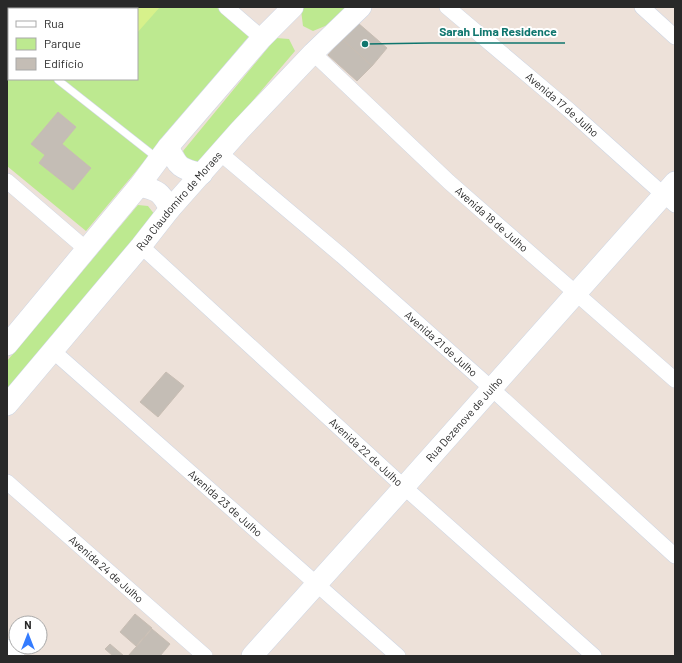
<svg xmlns="http://www.w3.org/2000/svg" width="682" height="663" font-family="Barlow,sans-serif">
<rect width="100%" height="100%" fill="#ede1d9"/>
<path fill="#bde990" fill-rule="evenodd" d="M7,7H216L250,35L86,231L7,166ZM9,9H137V79H9Z
M303,7H349L330,24L313,31L303,26L301,10Z
M276,38L289,39L295,51L199,164L188,161L183,151Z
M138,205L148,206L155,215L7,390V361Z"/>
<path fill="#d7f18b" d="M53,7H160L137,33V9H55Z"/>
<path fill="#c4bdb5" stroke="#c8bdb3" d="M358,23L387,48L372,66L342,39Z
M342,39L372,66L357,81L328,55Z
M58,112L76,127L62,144L91,168L73,190L39,163L45,155L31,144Z
M166,372L184,386L158,417L140,402Z
M135,614L152,628L136,646L120,632Z
M152,629L170,644L160,656H128Z
M110,644L124,656H113L105,649Z"/>
<g fill="none" stroke-linecap="round" stroke-linejoin="round">
<g stroke="#ced6e4" stroke-width="8">
<path id="lane" d="M58,80L157,158"/>
</g>
<g stroke="#ced6e4" stroke-width="16">
<g id="street">
<path d="M226,7L262,38"/>
<path id="s1" d="M447,7L569,110L675,205"/>
<path d="M642,7L675,37"/>
<path id="s2" d="M313,53L449,182L675,380"/>
<path id="s3" d="M220,153L342,256L491,388L675,556"/>
<path d="M7,181L86,249"/>
<path id="s4" d="M141,246L404,487L594,656"/>
<path id="s5" d="M53,351L398,656"/>
<path id="s6" d="M7,482L205,656"/>
<path d="M7,647L17,656"/>
</g>
</g>
<g stroke="#ced6e4" stroke-width="22">
<g id="secondary">
<path d="M168,147C179,168 179,168 202,174"/>
<path d="M139,186C158,190 161,192 170,209"/>
<path d="M7,345L139,186L168,147L262,38L293,7"/>
<path id="s7" d="M7,405L141,246L170,209L240,130L313,53L361,7"/>
<path id="s8" d="M252,656L404,487L675,182"/>
</g>
</g>
<use href="#lane" stroke="#fff" stroke-width="7"/>
<use href="#street" stroke="#fff" stroke-width="15"/>
<use href="#secondary" stroke="#fff" stroke-width="21"/>
</g>
<g text-anchor="middle" stroke-width="4" stroke-linejoin="round" paint-order="stroke">
<g font-size="11" fill="#292929" stroke="#fff">
<text dy="4" stroke="none"><textPath href="#s1" startOffset="151">Avenida 17 de Julho</textPath></text>
<text dy="4" stroke="none"><textPath href="#s7" startOffset="267">Rua Claudomiro de Moraes</textPath></text>
<text dy="4" stroke="none"><textPath href="#s2" startOffset="244">Avenida 18 de Julho</textPath></text>
<text dy="4" stroke="none"><textPath href="#s3" startOffset="292">Avenida 21 de Julho</textPath></text>
<text dy="4" stroke="none"><textPath href="#s8" startOffset="318">Rua Dezenove de Julho</textPath></text>
<text dy="4" stroke="none"><textPath href="#s4" startOffset="305">Avenida 22 de Julho</textPath></text>
<text dy="4" stroke="none"><textPath href="#s5" startOffset="230">Avenida 23 de Julho</textPath></text>
<text dy="4" stroke="none"><textPath href="#s6" startOffset="132">Avenida 24 de Julho</textPath></text>
</g>
</g>
<path fill="none" stroke="#0f766e" stroke-width="1.5" d="M365 44L431 43H565"/>
<circle fill="#0f766e" stroke="#fff" stroke-width="1.5" cx="365" cy="44" r="4"/>
<g font-size="12" text-anchor="middle" font-weight="bold" fill="#0f766e" stroke="#fff" stroke-width="4" stroke-linejoin="round" paint-order="stroke">
<text x="498" y="36">Sarah Lima Residence</text>
</g>
<rect width="682" height="663" fill="none" stroke="#292929" stroke-width="16"/>
<rect x="8" y="8" width="130" height="72" fill="#ffffff" stroke="#a9a9a9"/>
<rect x="16" y="21" width="20" height="6" fill="#ffffff" stroke="#a9a9a9"/>
<text x="44" y="28" font-size="12" fill="#292929">Rua</text>
<rect x="16" y="38" width="20" height="12" fill="#bde990" stroke="#a9a9a9"/>
<text x="44" y="48" font-size="12" fill="#292929">Parque</text>
<rect x="16" y="58" width="20" height="12" fill="#c4bdb5" stroke="#a9a9a9"/>
<text x="44" y="68" font-size="12" fill="#292929">Edifício</text>
<g transform="translate(28 635)"><circle r="19" fill="#ffffff" stroke="#a9a9a9"/>
<path d="M0-3L7 15L0 10L-7 15Z" fill="#347cff"/>
<text y="-6" font-size="11" font-weight="bold" text-anchor="middle" fill="#292929">N</text>
</g>
</svg>
